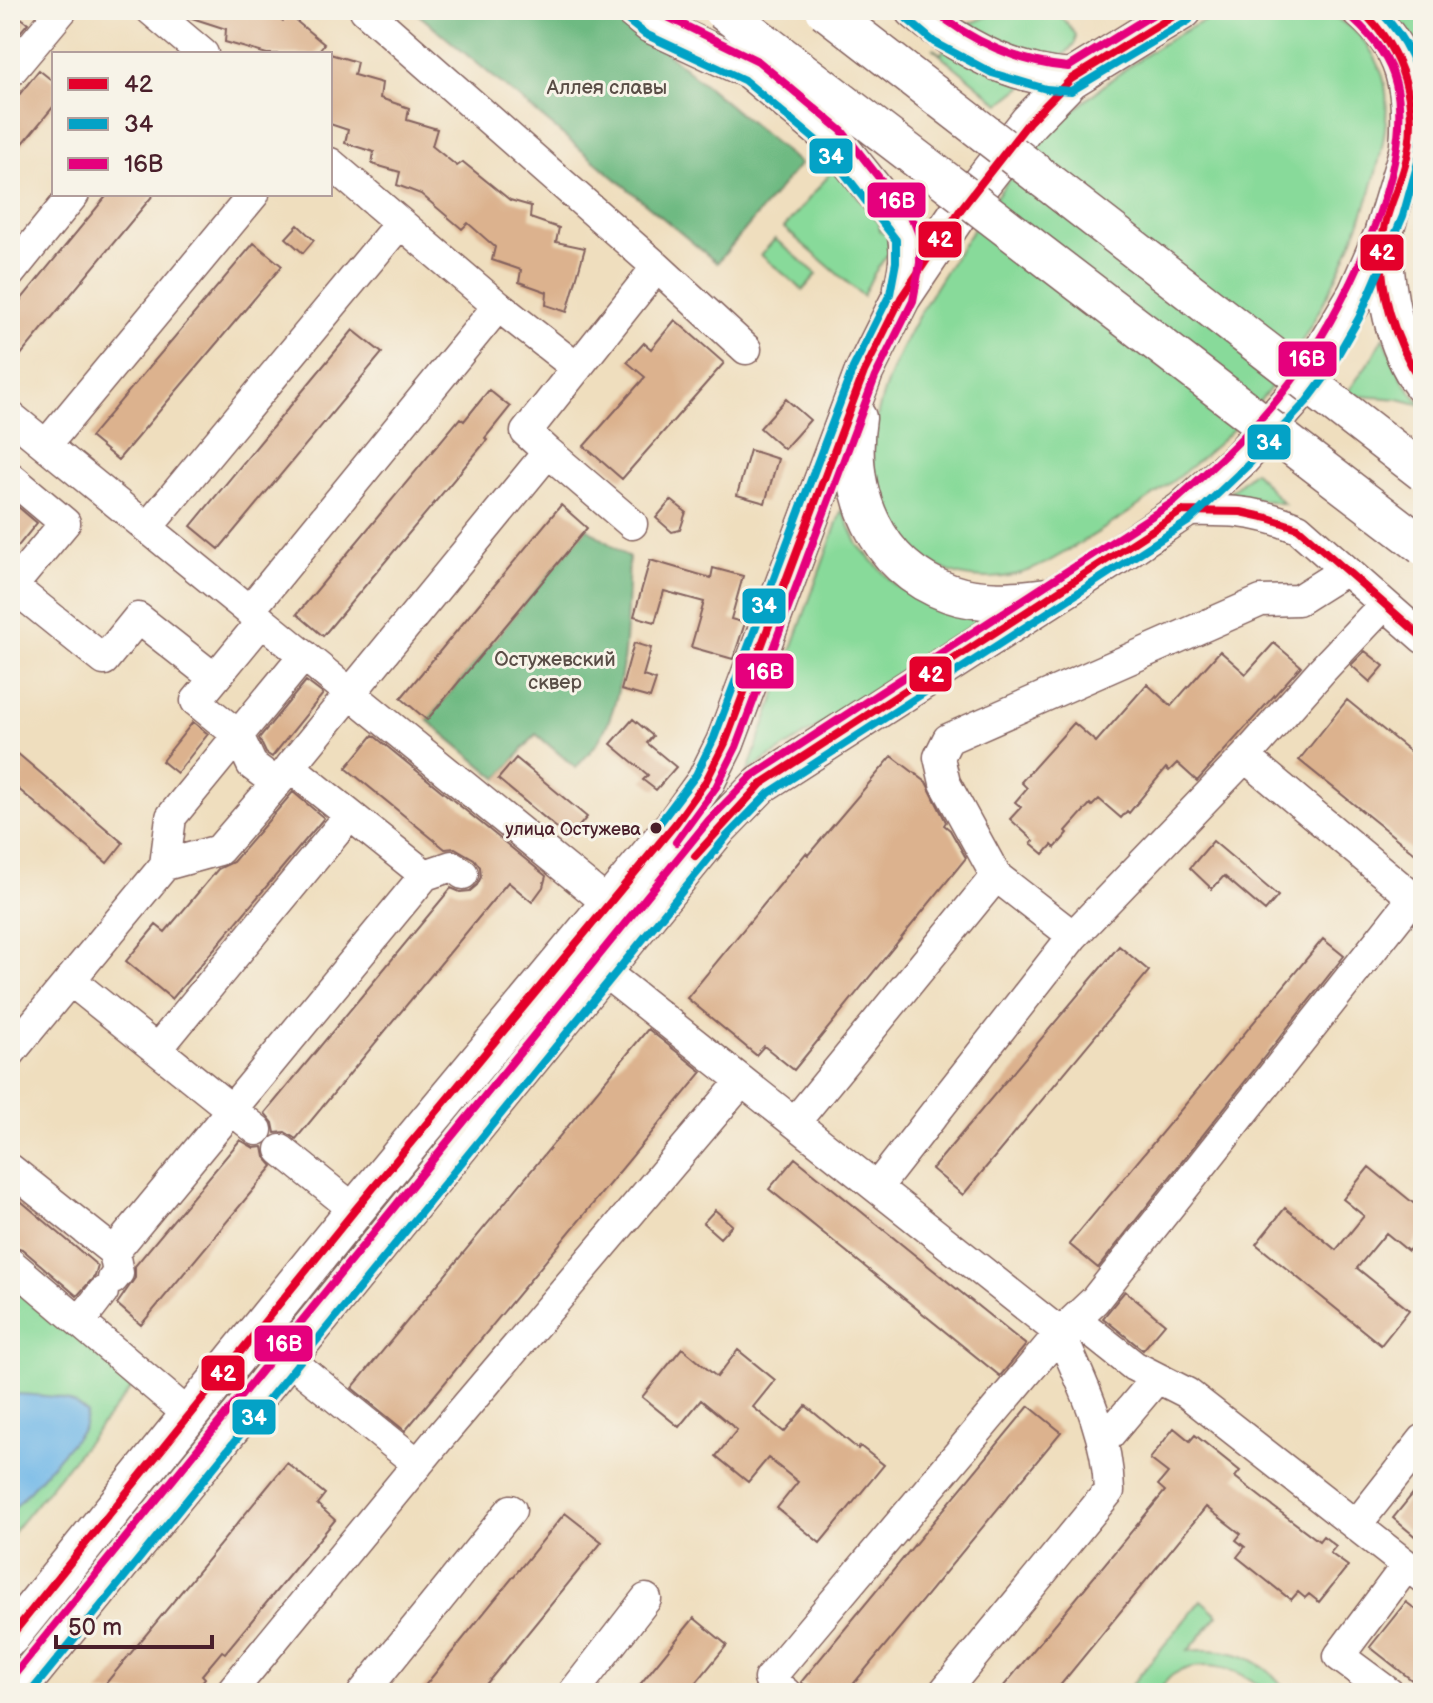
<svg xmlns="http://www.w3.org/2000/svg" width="1433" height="1703" font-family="'Balsamiq Sans',sans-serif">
<rect width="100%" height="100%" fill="#f7f3e8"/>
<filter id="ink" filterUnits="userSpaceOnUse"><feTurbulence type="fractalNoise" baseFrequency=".0125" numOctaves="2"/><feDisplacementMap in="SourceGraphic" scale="16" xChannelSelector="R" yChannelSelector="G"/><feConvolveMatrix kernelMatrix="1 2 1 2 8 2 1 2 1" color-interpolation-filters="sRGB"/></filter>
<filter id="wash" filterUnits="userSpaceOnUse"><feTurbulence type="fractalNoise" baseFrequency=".006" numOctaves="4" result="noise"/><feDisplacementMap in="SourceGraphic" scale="32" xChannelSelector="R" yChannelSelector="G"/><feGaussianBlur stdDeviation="1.8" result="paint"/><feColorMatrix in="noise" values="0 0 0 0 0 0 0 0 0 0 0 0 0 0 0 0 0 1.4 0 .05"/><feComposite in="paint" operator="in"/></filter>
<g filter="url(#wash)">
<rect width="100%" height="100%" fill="#efdebe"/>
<path fill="#88da9a" stroke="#697c62" stroke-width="2" d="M1003,10H1056L1076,35L1075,43L1067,52L1000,104L932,48L941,54L957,29Z
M1233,10C1253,10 1308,6 1324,11C1334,15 1343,23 1352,29C1368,42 1381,64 1385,85C1399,165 1319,327 1269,390C1213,460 1126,518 1048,562C1015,580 971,585 937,566C918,555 904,538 892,519C888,512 882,505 879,498C850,418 920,309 962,246C988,207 1016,167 1048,135C1093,90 1172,28 1233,10Z
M1385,10H1423V74Z
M835,168L879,224L880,231L889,236L905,229L873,275L863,296L784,228Z
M775,239L817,274L803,290L761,255Z
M1383,337L1404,382L1422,405L1399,399L1346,395L1373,356Z
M1254,471L1284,504L1253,498L1224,497Z
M842,509L858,545L895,585L940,610L985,620L748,771Z
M10,1274L139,1379L10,1536Z
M1201,1600L1218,1615L1188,1651C1230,1646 1263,1657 1288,1693H1266C1245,1669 1203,1657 1174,1674C1167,1678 1162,1687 1157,1693H1125Z"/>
<path fill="#6eba82" stroke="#5c6c56" stroke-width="2" d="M413,10H615L800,164L717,263Z
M587,528L629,558C626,614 629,691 599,740C593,750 583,759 576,768L536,734L498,779L427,720Z"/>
<path fill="#71b8e8" stroke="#5e6c8a" stroke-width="2" d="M18,1394C45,1396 67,1394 87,1413L83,1429L10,1513V1395Z"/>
<g id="blocks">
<path fill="#dcb28e" d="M10,10L28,23L10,44Z
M179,10H269L283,21L289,15L324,44L316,54H267L225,42L226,29L186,16Z
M330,54L357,62L354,75L382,83L380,98L409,108L407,120L437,129L432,146L457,166L463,162L510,200L531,206L530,218L559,228L556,242L585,248L567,312L546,305L547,292L519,282L521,270L492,260L495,247L468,223L462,229L421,194L397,185L400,172L372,164L374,152L345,143L348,130L330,124Z
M39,70L54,82V106L10,159V106Z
M108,194H154L10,368V313Z
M298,225L314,240L303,253L286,238Z
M254,243L282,266L118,460L90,437Z
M675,320L724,363L622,479L584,446L645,377L627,362L644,343L651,349Z
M353,330L382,353L219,549L191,526Z
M489,390L510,407L485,438L487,440L323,636L297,614L460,418L464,421Z
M786,399L810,420L784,449L760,428Z
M750,450L778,459L765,503L737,495Z
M10,500L37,523L10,556Z
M671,500L686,512L680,530L672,532L656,518Z
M561,505L587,528L427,720L401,698Z
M650,560L711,578L713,568L743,576L731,619L745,623L733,659L691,647L704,602L664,591L655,622L634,616Z
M634,643L651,648L643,676L656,680L650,698L621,690Z
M1274,643L1301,666L1197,781L1177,763L1169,771L1166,768L1129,813L1127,811L1121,818L1099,799L1092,806L1090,804L1066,831L1068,833L1055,848L1052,845L1044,854L1031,843L1034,841L1010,819L1021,807L1015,802L1027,788L1021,782L1074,723L1096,742L1147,684L1171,706L1220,651L1246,674Z
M1365,651L1384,666L1370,682L1351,665Z
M306,681L323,694L272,757L266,753L259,738Z
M1347,700L1423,762V860L1299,760Z
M633,719L653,736L647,743L676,767L656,790L643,780L648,775L611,744Z
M193,722L208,734L177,773L162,761Z
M373,735L546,876L543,887L532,902L508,882L296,1139L285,1132L275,1133L273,1123L265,1113L451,888L460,892L470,891L477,885L481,877L480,867L474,859L455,848L445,849L346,768Z
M10,747L123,843L107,863L10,782Z
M892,756L926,782L946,822L944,825L950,830L966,858L794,1070L764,1046L756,1055L687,998L806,853L808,855Z
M516,758L587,817L569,838L498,779Z
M293,792L324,818L172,999L126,961L156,925L165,932L218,869L233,862Z
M1213,841L1278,896L1265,911L1224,876L1212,889L1190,868Z
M1323,939L1344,956L1098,1268L1069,1244Z
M1119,946L1149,971L963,1195L932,1169Z
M648,1029L702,1072L405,1431L352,1388Z
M240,1140L254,1148L263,1147L265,1157L273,1166L141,1325L117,1304L135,1278V1266Z
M795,1158L1026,1345L1000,1376L769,1189Z
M1369,1167L1423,1211V1232L1408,1251L1386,1233L1357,1268L1409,1310L1381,1345L1256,1244L1285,1208L1336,1250L1364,1216L1343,1199Z
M10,1192L98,1266L95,1276L77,1296L22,1249L10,1245Z
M715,1210L732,1225L720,1238L703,1223Z
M1125,1291L1165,1324L1143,1350L1103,1318Z
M682,1348L717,1377L738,1350L775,1380L753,1407L784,1432L806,1406L858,1449L860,1446L884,1465L820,1543L777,1508L798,1482L768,1458L748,1482L716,1456L737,1430L701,1400L679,1427L642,1397Z
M1029,1406L1061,1432L846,1693H815L801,1682Z
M1174,1428L1190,1441L1195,1435L1240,1471L1235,1477L1267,1502L1319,1541L1323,1536L1336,1546L1330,1553L1348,1566L1319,1602L1309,1594L1305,1598L1298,1592L1291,1600L1237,1557L1245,1547L1236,1540L1241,1534L1206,1507L1054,1693H998L1165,1491L1158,1485L1168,1473L1150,1459Z
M287,1463L325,1494L317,1504L335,1520L253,1619L225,1653L222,1651L202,1675L205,1678L193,1693H98Z
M1423,1481V1543L1393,1518Z
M565,1513L602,1542L479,1693H419Z
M1406,1602L1423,1615V1689L1370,1647Z
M694,1618L727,1645L688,1693H633Z"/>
</g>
</g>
<g filter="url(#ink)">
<use href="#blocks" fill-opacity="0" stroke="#84625e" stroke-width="2"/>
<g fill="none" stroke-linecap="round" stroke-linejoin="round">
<g stroke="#84625e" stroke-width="33">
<path id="minor" d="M151,10L203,54
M365,10L657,267L746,349
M10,72L62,10
M330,163L498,306L577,368
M10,273L74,194
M10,416L609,904
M46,445L254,194
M548,452L632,524
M10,477L65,523L10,589
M1182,511C1228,510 1255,510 1298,528L1423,638
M147,528L400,223
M12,586L104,660L138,618L214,678
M249,611L498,306
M1378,611L1323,669L1245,757L1423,906
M262,621L196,701L238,735L252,765L276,783
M165,865L219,850L288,770
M425,875L290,767L548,452L526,432L657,267
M996,876L945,783L939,757L948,739L1261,601L1298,600L1344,571
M602,970L1060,1333C1083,1385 1108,1434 1109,1491L943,1693
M70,980L257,1130
M158,1048L350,815
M10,1053L165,865L171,817L304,655
M795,1122L996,876L1073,936
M281,1150L355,1210
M10,1169L114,1252
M877,1187L1073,936L1245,757
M10,1263L188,1414
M113,1279L118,1273L114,1252L425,875L452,866L463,874
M1075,1319L1134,1366L1187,1393L1423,1578
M80,1322L103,1292
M287,1358L418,1464
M1103,1442L1157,1378
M1357,1524L1423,1440
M230,1693L440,1437L742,1081
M363,1693L511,1510
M573,1693L646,1599
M786,1693L769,1679L1060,1333L1095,1300L1413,898
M1389,1693L1339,1656L1407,1565"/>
</g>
<g stroke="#84625e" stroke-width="41">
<path id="major" d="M634,10L651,24L750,70L833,139L905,229C911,247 908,270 903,288
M915,10C960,48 1012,75 1071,79
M1361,10C1406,47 1414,90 1409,146
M1383,241C1385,292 1393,344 1423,385
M857,418C846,491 875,567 949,593C980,604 1016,601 1047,597
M10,1637L355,1210L676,823L706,781L725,743L864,372L901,298L961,209L1029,122L1071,79L1183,10
M15,1693L718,828L761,784L1116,556L1182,511L1241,458L1299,392L1357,294L1383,235L1408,152L1423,118"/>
</g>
<use href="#minor" stroke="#fff" stroke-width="30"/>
<use href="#major" stroke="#fff" stroke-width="38"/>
<g stroke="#84625e" stroke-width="41" stroke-linecap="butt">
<path id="major-bridge" d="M722,10L1423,546
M825,10L1423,472"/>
</g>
<use href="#major-bridge" stroke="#fff" stroke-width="38"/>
<g stroke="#f7f3e8" stroke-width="14">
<path id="bus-1" d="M1361,10C1404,51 1421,107 1405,165C1399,188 1386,210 1383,235C1376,286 1395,342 1423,385
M1182,511L1241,512L1268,518L1298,528L1423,638
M695,856L761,784L1182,511
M10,1637L355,1210L676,823L706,781L725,743L864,372L901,298L961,209L1029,122L1071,79L1183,10"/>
</g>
<g stroke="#f7f3e8" stroke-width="14">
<path id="bus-2" d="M1379,10C1405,37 1421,67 1423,105
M626,19L645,34L744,80L824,147L896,240V262L890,294L853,368L714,738L696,775L656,828
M907,19L934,42L992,73L1046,89L1071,91L1189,20
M30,1693L727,836L769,793L1189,521L1250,463L1307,401L1325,377L1359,318L1403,216L1420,155L1423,128"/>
</g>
<g stroke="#f7f3e8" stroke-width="14">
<path id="bus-3" d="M653,10L758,61L842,131L914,222L920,237V263L913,301L875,377L736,747L716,787L676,842
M934,10C970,41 1020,63 1068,67L1160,10
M10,1680L709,820L752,776L1175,501C1215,465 1257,427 1290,383C1340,318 1416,168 1396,84C1390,58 1373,37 1353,19"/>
</g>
<use href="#bus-1" stroke="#e4002b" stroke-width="8"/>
<use href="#bus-2" stroke="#04a2c6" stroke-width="8"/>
<use href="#bus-3" stroke="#e5007d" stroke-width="8"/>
</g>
</g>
<circle fill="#4a1f2b" stroke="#f7f3e8" stroke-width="3" cx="656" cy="828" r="7"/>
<g text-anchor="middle" stroke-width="6" stroke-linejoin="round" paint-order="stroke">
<g font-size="18" fill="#4a1f2b" stroke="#f7f3e8" text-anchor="end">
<text x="641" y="835">улица Остужева</text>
</g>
<g font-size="20" fill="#5a4e47" stroke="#f7f3e8">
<text x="607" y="94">Аллея славы</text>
<text x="555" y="666">Остужевский<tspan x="555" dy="23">сквер</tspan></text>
</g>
</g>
<g stroke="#f7f3e8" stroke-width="3">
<rect x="808" y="137" width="46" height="38" rx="8" fill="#04a2c6"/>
<rect x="866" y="181" width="61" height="38" rx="8" fill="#e5007d"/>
<rect x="917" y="220" width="46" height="39" rx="8" fill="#e4002b"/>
<rect x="1359" y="233" width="46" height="39" rx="8" fill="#e4002b"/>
<rect x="1277" y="340" width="61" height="38" rx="8" fill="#e5007d"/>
<rect x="1246" y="423" width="46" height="38" rx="8" fill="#04a2c6"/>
<rect x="741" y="587" width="46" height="38" rx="8" fill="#04a2c6"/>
<rect x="734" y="652" width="61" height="38" rx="8" fill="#e5007d"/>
<rect x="908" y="655" width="45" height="38" rx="8" fill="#e4002b"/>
<rect x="253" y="1324" width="61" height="39" rx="8" fill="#e5007d"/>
<rect x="200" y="1354" width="46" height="38" rx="8" fill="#e4002b"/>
<rect x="231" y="1398" width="46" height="38" rx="8" fill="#04a2c6"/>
</g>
<g font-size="22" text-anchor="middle" font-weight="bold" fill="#fff">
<text x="831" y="164">34</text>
<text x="897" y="208">16В</text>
<text x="940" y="247">42</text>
<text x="1382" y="260">42</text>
<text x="1307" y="366">16В</text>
<text x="1269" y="450">34</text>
<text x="764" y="613">34</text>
<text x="765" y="679">16В</text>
<text x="931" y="682">42</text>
<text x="284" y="1351">16В</text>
<text x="223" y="1381">42</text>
<text x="254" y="1425">34</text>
</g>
<rect width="1433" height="1703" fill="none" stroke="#f7f3e8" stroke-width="40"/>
<rect x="52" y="52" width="280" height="144" fill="#f7f3e8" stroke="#b29e9c" stroke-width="2"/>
<rect x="68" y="78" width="40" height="12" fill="#e4002b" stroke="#b29e9c" stroke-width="2"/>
<text x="124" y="92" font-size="24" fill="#4a1f2b">42</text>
<rect x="68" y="118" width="40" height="12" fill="#04a2c6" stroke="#b29e9c" stroke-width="2"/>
<text x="124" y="132" font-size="24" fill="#4a1f2b">34</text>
<rect x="68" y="158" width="40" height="12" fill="#e5007d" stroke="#b29e9c" stroke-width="2"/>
<text x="124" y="172" font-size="24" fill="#4a1f2b">16В</text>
<path d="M56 1635v12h156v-12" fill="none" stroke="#4a1f2b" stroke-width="4"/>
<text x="68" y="1635" font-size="24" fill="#4a1f2b" stroke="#f7f3e8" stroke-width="6" paint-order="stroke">50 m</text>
</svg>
